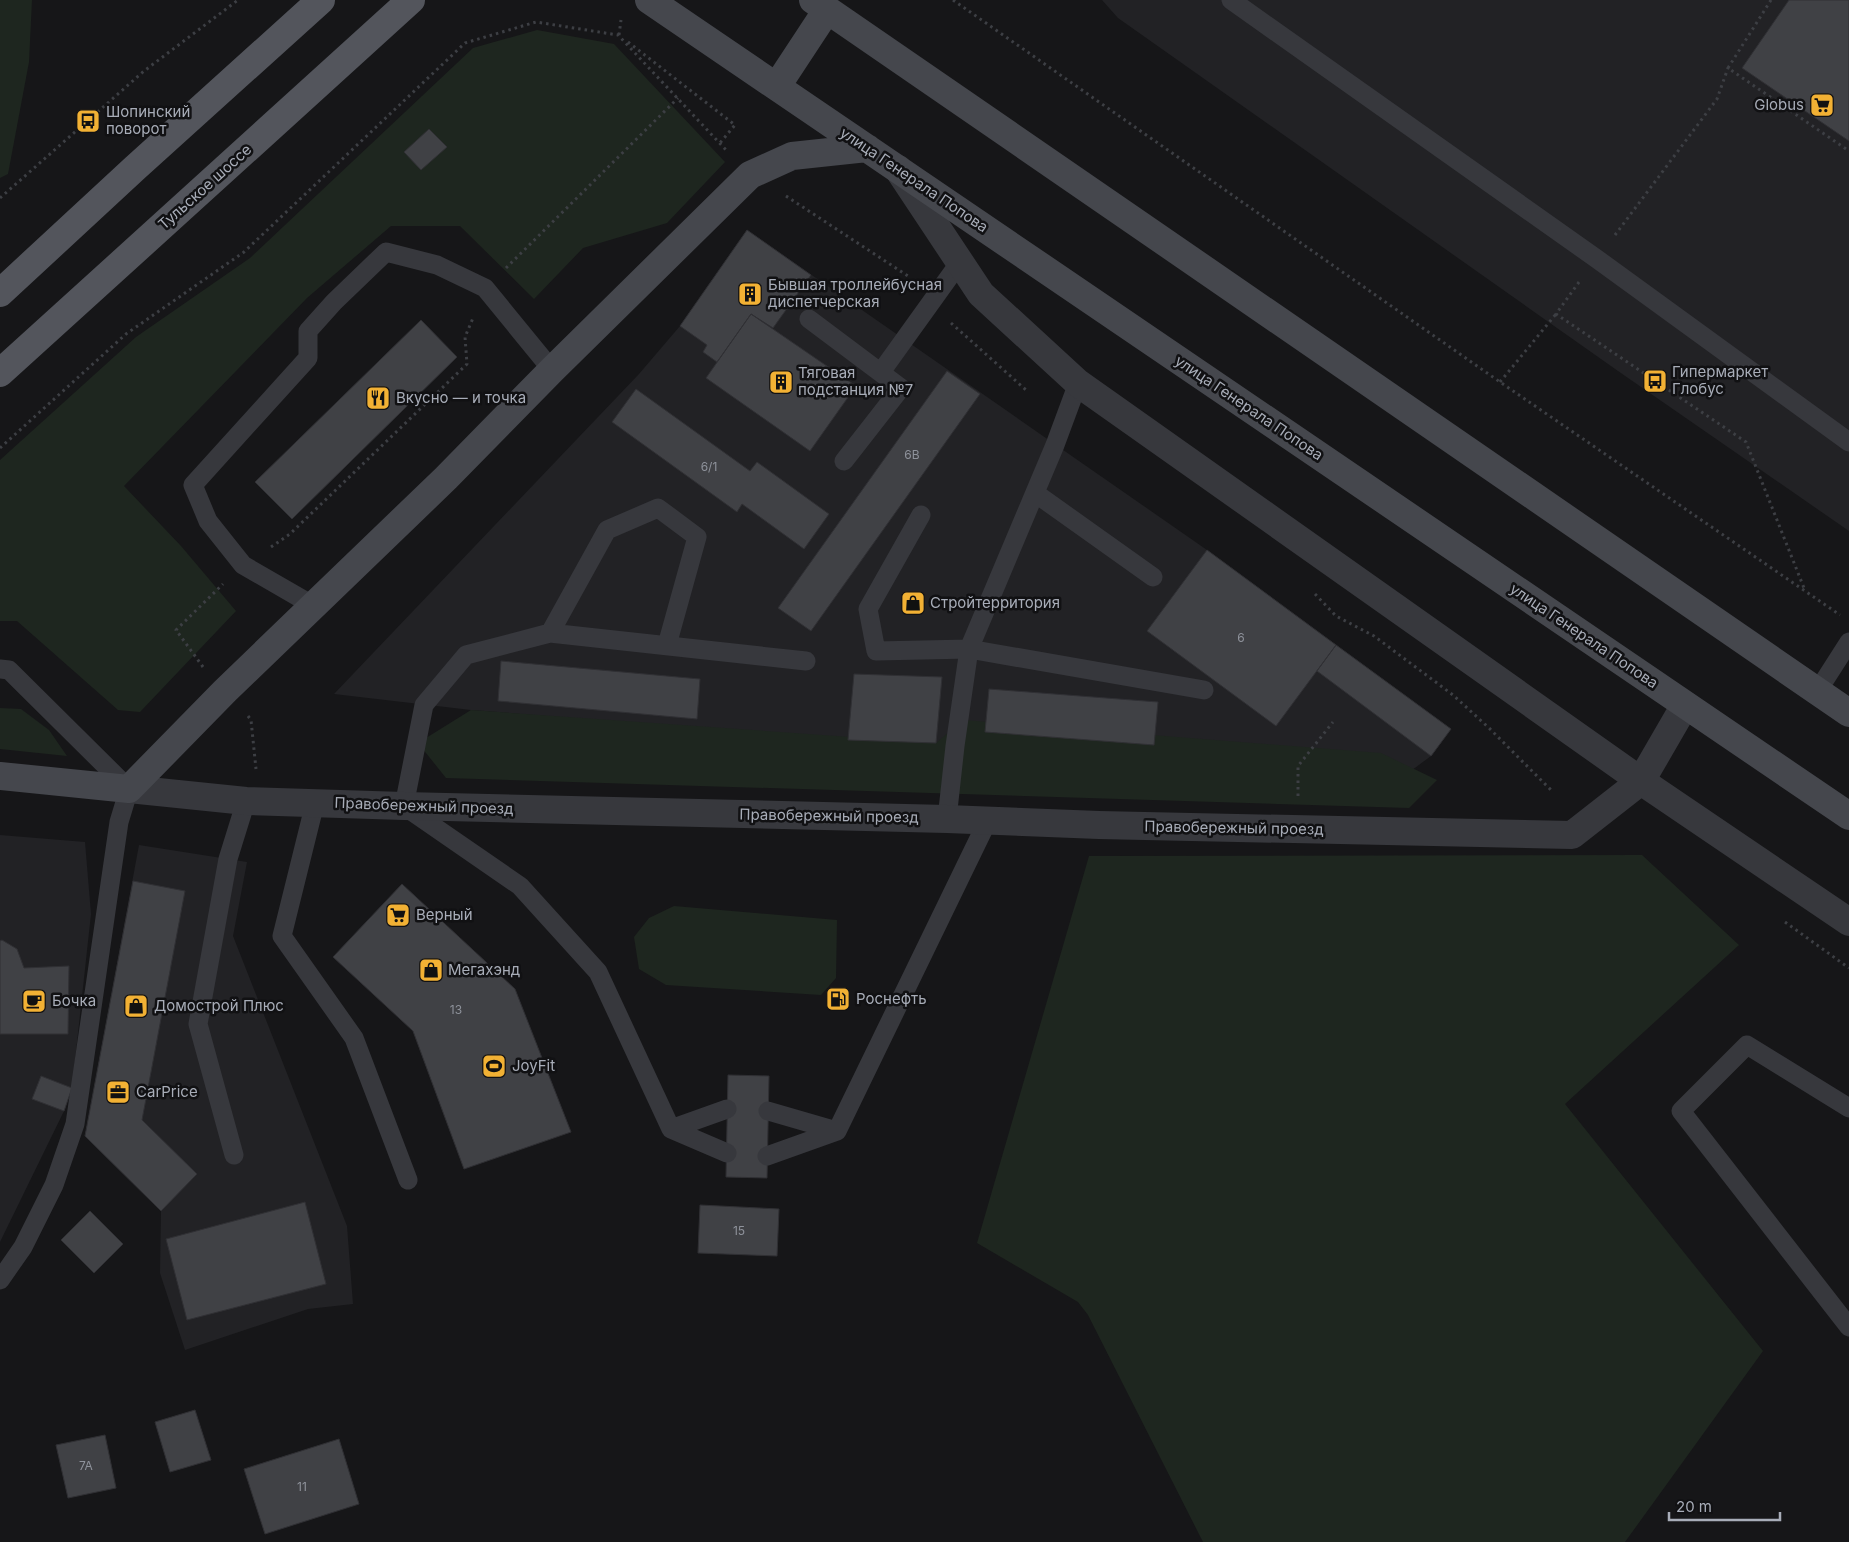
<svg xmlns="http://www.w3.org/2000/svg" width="1849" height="1542" font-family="Inter,sans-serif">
<rect width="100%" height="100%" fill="#161618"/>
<path fill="#222225" d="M1102,0H1849V531L1618,371L1118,18Z
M747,230L1207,550L1451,729L1431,756L1400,779L848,740L471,710L334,694L639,374L680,326Z
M0,835L85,842L91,914L72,1088L64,1111L0,1242Z
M139,845L247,862L233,936L347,1226L353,1304L308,1309L185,1350L160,1273L161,1211L85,1136Z"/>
<path fill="#1e261f" d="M0,0H32L29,62L8,174L0,178Z
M537,30L614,44L725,162L667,223L583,248L534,299L460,226H391L307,298L124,486L181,546L236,611L140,712L118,710L17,621H0V460L136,337L250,258L473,48Z
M0,708L21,709L49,730L67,756L0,749Z
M471,710L936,743L963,720L1381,753L1437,780L1409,808L446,778L418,743Z
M1642,855L1739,945L1565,1104L1763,1351L1625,1542H1203L1088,1315L1078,1302L977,1243L1089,856Z
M674,906L837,920L836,978L821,995L666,985L639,969L634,937L649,918Z"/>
<path fill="#404145" stroke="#303034" d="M1789,0H1849V141L1742,68Z
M429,129L447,147L421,170L404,152Z
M747,230L811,275L773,328L751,314L717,362L703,352L707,345L680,326Z
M751,314L856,386L810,451L706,378Z
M421,320L457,357L292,519L255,482Z
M947,371L980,394L811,631L778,608Z
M636,389L750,471L757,462L829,514L804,549L742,504L737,512L612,422Z
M1207,550L1336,645L1276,726L1147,631Z
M1336,645L1451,729L1431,756L1317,671Z
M501,661L700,679L697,719L498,701Z
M854,674L942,677L936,743L848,740Z
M989,689L1158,702L1154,745L985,732Z
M133,881L185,891L142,1120L197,1174L161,1211L85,1136Z
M402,884L515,989L571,1132L464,1169L413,1031L333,957Z
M2,940L17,949L24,968L69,966L68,1034H0V941Z
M728,1075L769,1076L767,1178L726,1177Z
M41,1076L72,1088L64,1111L32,1099Z
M305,1202L326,1284L187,1320L166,1239Z
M700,1205L779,1209L777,1256L698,1253Z
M90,1211L123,1244L94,1273L61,1240Z
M195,1410L211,1460L170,1472L155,1422Z
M105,1435L116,1488L68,1498L56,1445Z
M339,1439L359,1504L265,1534L244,1469Z"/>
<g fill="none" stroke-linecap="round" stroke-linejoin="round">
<path stroke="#3d3f44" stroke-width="3" stroke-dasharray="2.5 4" stroke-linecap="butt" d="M953,0L1500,382L1840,615
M1771,0L1728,68L1849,151
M619,35L621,20
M628,42L735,125L720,143
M786,196L911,278
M0,198L144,71L238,0
M1615,235L1717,99L1728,68
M506,268L678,98
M1579,282L1556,314L1746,442L1804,588
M951,323L1026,390
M1500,382L1556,314
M0,448L126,334L244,252L465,43L536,22L618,35L727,151
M271,547L290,534L467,364L465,337L473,318
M1315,594L1336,616L1374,636L1453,695L1489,728L1553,792
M203,667L176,630L223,584
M248,716L251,720L256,769
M1298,796V766L1333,722
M1785,922L1849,968"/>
<path stroke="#37383d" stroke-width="19" d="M1231,0L1597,259L1849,442
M809,319L901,388L844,461
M881,372L960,262
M1078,383L1055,445L969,649L1204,690
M1035,493L1153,577
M921,515L868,609L876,651L969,649L955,746L947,819
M314,606L243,565L208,521L193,485L308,358V331L334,302L386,252L437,265L485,288L552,370
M550,633L607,530L658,508L697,537L667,645
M0,669L9,670L129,789L119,822L75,1124L54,1185L23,1247L0,1280
M1817,692L1849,642
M315,803L282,936L354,1038L408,1180
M1849,1108L1747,1045L1681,1111L1849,1327
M727,1109L671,1129L598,972L520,886L404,806L424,705L466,655L550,633L806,661
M768,1111L837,1131L987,822
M671,1129L727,1153
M234,1155L198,1024L228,859L246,801
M767,1156L837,1131"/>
<path stroke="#37383d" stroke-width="28" d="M898,169L981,294L1078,383L1641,781L1849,922
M129,789L246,801L404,806L947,819L1099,825L1572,835L1641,781L1685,705"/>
<path stroke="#45474d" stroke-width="28" d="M649,0L1849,816
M813,0L1849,713
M777,86L827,10
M0,776L129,789L225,691L446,478L552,370L750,175L792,156L867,148"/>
<path stroke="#53555c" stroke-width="28" d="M0,293L135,168L321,0
M0,373L411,0"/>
</g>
<defs>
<g id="supermarket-square" transform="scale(1.25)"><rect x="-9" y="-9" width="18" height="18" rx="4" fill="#f2b134" stroke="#111113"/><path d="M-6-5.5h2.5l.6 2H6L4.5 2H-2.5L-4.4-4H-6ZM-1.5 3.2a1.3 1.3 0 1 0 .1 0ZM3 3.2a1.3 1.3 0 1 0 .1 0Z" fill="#111"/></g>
<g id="bus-square" transform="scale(1.25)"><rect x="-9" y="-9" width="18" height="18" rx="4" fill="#f2b134" stroke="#111113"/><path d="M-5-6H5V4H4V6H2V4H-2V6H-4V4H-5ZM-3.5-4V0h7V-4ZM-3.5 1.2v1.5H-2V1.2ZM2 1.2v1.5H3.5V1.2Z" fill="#111"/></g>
<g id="building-square" transform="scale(1.25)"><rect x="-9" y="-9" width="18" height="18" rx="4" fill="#f2b134" stroke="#111113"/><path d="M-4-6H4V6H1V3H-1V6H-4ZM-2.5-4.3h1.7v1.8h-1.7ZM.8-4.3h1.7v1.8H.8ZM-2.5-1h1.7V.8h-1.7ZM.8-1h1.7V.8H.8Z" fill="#111"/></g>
<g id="restaurant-square" transform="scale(1.25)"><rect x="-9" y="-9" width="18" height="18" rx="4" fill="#f2b134" stroke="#111113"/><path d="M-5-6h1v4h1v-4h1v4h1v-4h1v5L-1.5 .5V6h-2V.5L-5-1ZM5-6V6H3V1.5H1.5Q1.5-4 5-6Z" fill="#111"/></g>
<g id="shop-square" transform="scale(1.25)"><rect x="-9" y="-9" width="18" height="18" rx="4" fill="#f2b134" stroke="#111113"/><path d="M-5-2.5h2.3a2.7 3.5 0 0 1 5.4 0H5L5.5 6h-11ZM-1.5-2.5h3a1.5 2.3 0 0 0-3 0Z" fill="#111"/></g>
<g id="fuel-square" transform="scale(1.25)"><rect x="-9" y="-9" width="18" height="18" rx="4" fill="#f2b134" stroke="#111113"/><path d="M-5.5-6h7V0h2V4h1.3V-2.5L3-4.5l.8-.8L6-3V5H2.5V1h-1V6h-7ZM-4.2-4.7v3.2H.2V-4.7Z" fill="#111"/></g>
<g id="cafe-square" transform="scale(1.25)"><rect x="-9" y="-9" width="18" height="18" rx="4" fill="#f2b134" stroke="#111113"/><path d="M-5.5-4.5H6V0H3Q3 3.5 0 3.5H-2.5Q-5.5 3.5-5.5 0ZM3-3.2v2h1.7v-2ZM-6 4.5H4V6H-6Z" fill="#111"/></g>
<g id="stadium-square" transform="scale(1.25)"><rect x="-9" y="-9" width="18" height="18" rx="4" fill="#f2b134" stroke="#111113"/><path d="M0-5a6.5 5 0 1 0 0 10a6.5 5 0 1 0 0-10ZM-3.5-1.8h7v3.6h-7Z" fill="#111"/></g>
<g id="office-square" transform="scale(1.25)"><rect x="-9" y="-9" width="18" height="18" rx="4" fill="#f2b134" stroke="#111113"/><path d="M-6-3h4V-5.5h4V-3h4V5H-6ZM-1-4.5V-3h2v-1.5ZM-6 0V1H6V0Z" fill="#111"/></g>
</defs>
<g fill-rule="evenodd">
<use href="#supermarket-square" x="1822" y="105"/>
<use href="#bus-square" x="88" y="121"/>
<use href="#building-square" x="750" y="294"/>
<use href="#bus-square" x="1655" y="381"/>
<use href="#building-square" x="781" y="382"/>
<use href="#restaurant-square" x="378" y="398"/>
<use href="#shop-square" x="913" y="603"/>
<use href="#supermarket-square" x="398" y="915"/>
<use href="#shop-square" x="431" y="970"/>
<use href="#fuel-square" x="838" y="999"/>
<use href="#cafe-square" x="34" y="1001"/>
<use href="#shop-square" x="136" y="1006"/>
<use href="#stadium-square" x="494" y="1066"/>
<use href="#office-square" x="118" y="1092"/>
</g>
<g text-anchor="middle" stroke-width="5" stroke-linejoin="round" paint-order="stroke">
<g font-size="12" fill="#8e929b">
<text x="912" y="459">6В</text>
<text x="709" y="471">6/1</text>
<text x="1241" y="642">6</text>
<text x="456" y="1014">13</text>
<text x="739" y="1235">15</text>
<text x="86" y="1470">7А</text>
<text x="302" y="1491">11</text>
</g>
<g font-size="15" fill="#a8adb8" stroke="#111113" text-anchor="start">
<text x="1804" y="110" text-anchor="end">Globus</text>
<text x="106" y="117">Шопинский<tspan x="106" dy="17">поворот</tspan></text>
<text x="768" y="290">Бывшая троллейбусная<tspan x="768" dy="17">диспетчерская</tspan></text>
<text x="1672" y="377">Гипермаркет<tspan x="1672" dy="17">Глобус</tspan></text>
<text x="798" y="378">Тяговая<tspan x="798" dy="17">подстанция №7</tspan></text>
<text x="396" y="403">Вкусно — и точка</text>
<text x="930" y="608">Стройтерритория</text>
<text x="416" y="920">Верный</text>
<text x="448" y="975">Мегахэнд</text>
<text x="856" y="1004">Роснефть</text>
<text x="52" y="1006">Бочка</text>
<text x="154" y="1011">Домострой Плюс</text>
<text x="512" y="1071">JoyFit</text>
<text x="136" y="1097">CarPrice</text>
</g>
<g font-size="15" fill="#a8adb8" stroke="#111113">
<text transform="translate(914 180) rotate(34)" y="5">улица Генерала Попова</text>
<text transform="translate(205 187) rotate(-42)" y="5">Тульское шоссе</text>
<text transform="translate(1249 408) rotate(34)" y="5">улица Генерала Попова</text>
<text transform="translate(1584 636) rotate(34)" y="5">улица Генерала Попова</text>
<text transform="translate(424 806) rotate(2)" y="5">Правобережный проезд</text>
<text transform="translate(829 816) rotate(1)" y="5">Правобережный проезд</text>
<text transform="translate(1234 828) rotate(1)" y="5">Правобережный проезд</text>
</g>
</g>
<path d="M1669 1512v8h111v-8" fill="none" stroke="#a8adb8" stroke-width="2.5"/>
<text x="1676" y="1512" font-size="15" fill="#a8adb8" stroke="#111113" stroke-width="4" paint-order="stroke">20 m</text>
</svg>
